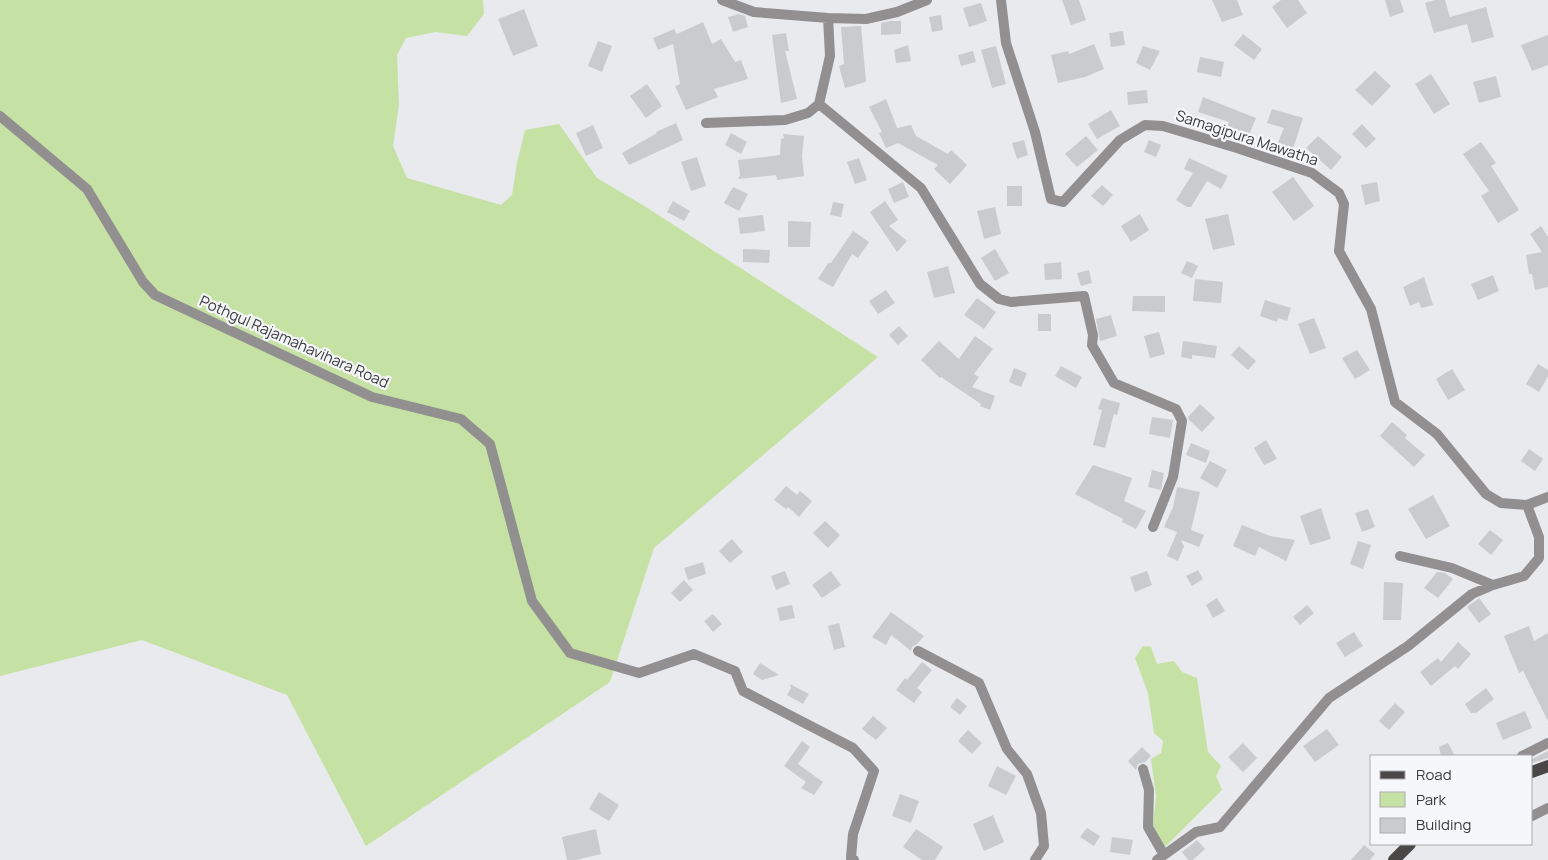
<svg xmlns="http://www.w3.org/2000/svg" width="1548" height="860" font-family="Manrope,sans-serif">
<rect width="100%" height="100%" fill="#e8eaed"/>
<path fill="#c6e1a4" d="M0,0H483L484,14L467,36L435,32L406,38L397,55L399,105L393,146L407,178L501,205L512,195L517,163L525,130L559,124L597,178L646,207L878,357L654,548L610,682L366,846L287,695L142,640L0,676Z
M1143,646L1151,647L1157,664L1174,661L1182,672L1197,678L1208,752L1221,766L1216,776L1222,790L1164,848L1153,825L1156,796L1151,759L1161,753L1163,741L1154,733L1148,693L1135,658Z"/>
<path fill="#cacbce" d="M1062,0H1079L1086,20L1071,25Z
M1212,0H1237L1243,15L1222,22Z
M1281,0H1298L1307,13L1287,28L1272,7Z
M1385,0H1400L1404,12L1390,17Z
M1435,0H1445L1450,17L1486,7L1494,37L1472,43L1467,24L1434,33L1425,3Z
M981,3L987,21L969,27L963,8Z
M524,9L538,46L513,56L498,19Z
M739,14L745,16L748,27L733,32L728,17Z
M941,15L943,30L932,32L929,17Z
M890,21H901V34L881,35V23Z
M703,22L712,44L721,39L735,62L741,60L748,79L714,89L718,97L686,110L675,86L680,84L673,44L658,50L653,38L674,29L677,34Z
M861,26L866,82L845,88L839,66L844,64L841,27Z
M1123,31L1125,45L1111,47L1109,33Z
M786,33L789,51H785L797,99L781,103L772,35Z
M1243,34L1262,49L1254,60L1234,45Z
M1548,35V65L1532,71L1521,45Z
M598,41L612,46L602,72L588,66Z
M1094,44L1104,69L1085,77L1058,83L1051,55L1068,51L1069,54Z
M908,45L911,61L896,63L894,50Z
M996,46L1006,84L992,88L981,50Z
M1143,46L1160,51L1150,70L1136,63Z
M973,51L976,62L961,66L958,55Z
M1200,57L1224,62L1221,77L1197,72Z
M1375,71L1391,86L1372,106L1355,90Z
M1431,74L1450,104L1434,114L1415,84Z
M1496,76L1501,97L1479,103L1473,82Z
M647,84L662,106L646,118L630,96Z
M1147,90L1148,103L1128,105L1127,92Z
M1203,97L1256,118L1249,135L1227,126L1229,122L1198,112Z
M886,99L897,128L911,125L916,136L948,154L951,150L967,165L950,184L934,169L938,165L898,143L886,148L879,133L882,132L869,107Z
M1272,109L1303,118L1290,158L1274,152L1284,128L1267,123Z
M1111,110L1120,126L1097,139L1088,124Z
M676,123L683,140L629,165L622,153L657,133L656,132Z
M1362,124L1376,139L1366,148L1352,134Z
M593,125L603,148L586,156L576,133Z
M731,133L747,142L741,154L725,145Z
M783,134L804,136L802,157L804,176L777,180L776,175L738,179L740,175L738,160L780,155L781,139L784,138Z
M1086,136L1098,150L1077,167L1065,154Z
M1318,136L1342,157L1331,170L1306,148Z
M1024,140L1028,155L1017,159L1012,143Z
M1149,140L1161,145L1156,157L1144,152Z
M1481,142L1496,163L1491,166L1519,210L1498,223L1481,196L1489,191L1463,154Z
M697,157L706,186L691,191L681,162Z
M859,158L867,180L855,184L847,162Z
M1189,158L1228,176L1221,189L1207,181L1191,207H1187L1176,200L1193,173L1184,169Z
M1293,177L1314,206L1294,221L1272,192Z
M903,182L909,197L894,203L888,189Z
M1377,182L1380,201L1365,205L1361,185Z
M1102,185L1113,195L1103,206L1091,196Z
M1007,186H1022V206H1007Z
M733,187L748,194L739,211L724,203Z
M673,201L690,211L684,221L667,212Z
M885,201L898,220L889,226L907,241L897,252L870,212Z
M833,202L844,204L841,217L830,215Z
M995,207L1001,234L984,239L977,211Z
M1140,214L1149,230L1131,242L1121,226Z
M1228,214L1235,245L1213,250L1205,219Z
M763,215L765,231L740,234L738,218Z
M788,221L811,222L810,247H788Z
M1541,226L1548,237V287L1535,290L1532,274H1529L1526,255L1542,252L1530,234Z
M853,231L869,242L858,258L852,254L833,287L818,279L828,263H831Z
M743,249L770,250L769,263L743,262Z
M995,249L1009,273L995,281L981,258Z
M1187,261L1198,266L1192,278L1181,273Z
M1061,262L1062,279L1045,280L1044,264Z
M948,266L955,293L934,298L927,272Z
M1089,270L1092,283L1081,286L1077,273Z
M1493,275L1499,291L1478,300L1471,284Z
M1424,277L1433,305L1421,308L1419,302L1410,306L1403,287Z
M1195,279L1223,282L1221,303L1193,301Z
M886,290L895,303L878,314L869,301Z
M1133,296H1165V312L1132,311Z
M977,298L996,312L984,329L964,315Z
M1265,300L1291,308L1287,321L1278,318L1277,322L1260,316Z
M1038,314H1051V331H1038Z
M1111,315L1117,336L1100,341L1096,319Z
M1314,318L1326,348L1310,354L1298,324Z
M899,326L908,336L898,345L889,335Z
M1159,332L1165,354L1150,358L1144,336Z
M975,336L993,349L974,374L979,377L972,387L995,396L990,410L980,406L981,404L941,377L940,378L921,360L939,341L959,359Z
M1183,341L1217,346L1215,358L1192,355V359L1181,357Z
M1239,346L1256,361L1248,370L1231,355Z
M1357,350L1370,370L1355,379L1342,358Z
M1538,364L1548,370V376L1539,392L1526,384Z
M1061,366L1082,377L1076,388L1055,376Z
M1014,368L1027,373L1021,387L1009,382Z
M1452,369L1465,390L1448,400L1436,379Z
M1102,398L1120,403L1117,415L1114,414L1105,448L1093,445L1102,410L1098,409Z
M1200,404L1215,418L1202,432L1189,420L1188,417Z
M1152,417L1173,420L1170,438L1149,434Z
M1392,422L1407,435L1405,438L1425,455L1414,467L1380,436Z
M1266,440L1277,459L1264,465L1254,448Z
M1191,443L1210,451L1206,463L1186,455Z
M1529,449L1543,459L1535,471L1521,461Z
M1210,461L1227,470L1217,488L1200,478Z
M1093,465L1132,478L1124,501L1146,511L1136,529L1122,522L1123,519L1075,494Z
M1152,470L1164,473L1161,490L1148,487Z
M786,486L797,495L800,491L812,501L799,517L788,507L786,509L774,500Z
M1177,487L1200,492L1191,530L1204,535L1199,547L1181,540L1184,546L1178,561L1167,556L1177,532L1164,527L1173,507Z
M1433,495L1450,526L1426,539L1408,509Z
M1321,508L1331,539L1310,545L1300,516Z
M1368,509L1375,527L1362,532L1355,513Z
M825,521L840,535L828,548L813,533Z
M1242,525L1270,536L1295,540L1286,561L1259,547L1255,556L1233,546Z
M1490,530L1503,540L1491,555L1478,544Z
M732,539L743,552L730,563L719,551Z
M1358,541L1371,545L1363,569L1350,564Z
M703,562L706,574L688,580L684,568Z
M1198,570L1203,579L1192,586L1186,576Z
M785,571L790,584L776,590L771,576Z
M831,571L841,585L822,598L812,585Z
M1147,571L1152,585L1135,592L1130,577Z
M1437,572L1445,573L1453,579L1438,598L1424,588Z
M684,580L693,590L680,602L671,593Z
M1384,582L1403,583L1401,620H1383Z
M1217,598L1225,611L1213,618L1206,605Z
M1479,598L1491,614L1479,623L1467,607Z
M792,605L795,618L780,621L777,608Z
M1307,605L1314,613L1300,625L1293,617Z
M891,612L924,636L917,644L912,647L911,651L891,635L886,645L872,637Z
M713,614L722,624L713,632L704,621Z
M839,623L845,647L834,650L828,626Z
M1529,626L1534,641L1548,633V721L1523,671L1519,673L1504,636Z
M1354,632L1363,646L1345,657L1336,643Z
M1458,642L1471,654L1458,669L1455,666L1431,686L1420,672L1438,658L1441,662Z
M922,662L932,670L917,688L922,692L914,703L896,690L905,678L907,680Z
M760,663L779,675L762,680L753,674Z
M790,684L809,694L803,704L787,695L791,688Z
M1486,688L1494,699L1476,713H1471L1465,704Z
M957,698L967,706L960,715L950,707Z
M1395,703L1405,712L1389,730L1379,721Z
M1525,711L1532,728L1503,740L1496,723Z
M873,716L887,728L876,740L862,729Z
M1327,729L1339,745L1315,762L1303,746Z
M968,730L982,743L972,754L958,741Z
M802,741L810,747L798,764L823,782L814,795L801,788L806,782L784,766Z
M1243,743L1257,758L1243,772L1228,757Z
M1448,743L1455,756H1441L1439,747Z
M1142,747L1151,756L1145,762L1138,764L1136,770L1128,761Z
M1548,751V758L1532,763V759Z
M997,766L1016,776L1006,795L988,786Z
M599,792L619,805L609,821L589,809Z
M900,794L919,801L911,823L892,816Z
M993,815L1004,842L984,851L973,824Z
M1087,828L1100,836L1094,846L1080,837Z
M596,829L601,854L576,860H567L562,837Z
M916,829L943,847L935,860H922L903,847Z
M1112,837L1133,840L1130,855L1110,852Z
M1197,840L1205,849L1193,860H1188L1182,852Z
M1364,845L1375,854L1370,860H1351Z"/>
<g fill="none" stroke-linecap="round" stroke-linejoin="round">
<path stroke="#918f8f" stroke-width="10" d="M722,0L754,12L828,18L866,19L897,12L927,0
M1001,0L1006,43L1035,132L1051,199L1063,202L1120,140L1145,125L1163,126L1237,148L1312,173L1339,193L1344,204L1339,251L1371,309L1395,402L1437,434L1486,494L1501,503L1527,505L1548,497
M819,104L921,188L980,284L999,299L1011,302L1084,296L1093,335L1092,345L1114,383L1176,409L1182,421L1173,477L1153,527
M0,116L87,189L143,282L155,295L372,397L461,419L490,444L532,601L570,653L639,673L694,654L735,671L743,691L853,748L874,771L853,834L851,858L854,860
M706,123L785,120L808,113L819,104L830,56L828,18
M1400,556L1452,568L1493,585
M918,651L979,683L1007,749L1027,774L1041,813L1044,846L1035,860
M1522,756L1548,743
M1143,769L1149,790L1148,827L1164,855
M1532,816L1548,808
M1157,860L1196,832L1220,827L1329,698L1408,646L1472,594L1493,585L1524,576L1539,558V537L1527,505"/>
<path stroke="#4a4747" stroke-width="12" d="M1532,772L1548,766
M1394,860L1410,844"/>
</g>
<g text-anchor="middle" stroke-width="4.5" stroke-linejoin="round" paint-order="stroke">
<g font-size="15" fill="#3a3a3b" stroke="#f6f7fa">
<text transform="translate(1247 138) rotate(18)" y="5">Samagipura Mawatha</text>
<text transform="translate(294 342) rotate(24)" y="5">Pothgul Rajamahavihara Road</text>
</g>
</g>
<rect x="1370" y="755" width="162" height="90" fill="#f6f7fa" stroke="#ababae"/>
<rect x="1380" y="771" width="25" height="8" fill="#4a4747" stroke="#ababae"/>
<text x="1416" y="780" font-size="15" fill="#3a3a3b">Road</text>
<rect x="1380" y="792" width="25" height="15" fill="#c6e1a4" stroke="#ababae"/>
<text x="1416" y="805" font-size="15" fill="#3a3a3b">Park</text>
<rect x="1380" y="818" width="25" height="15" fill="#cacbce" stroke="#ababae"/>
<text x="1416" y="830" font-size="15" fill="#3a3a3b">Building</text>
</svg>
